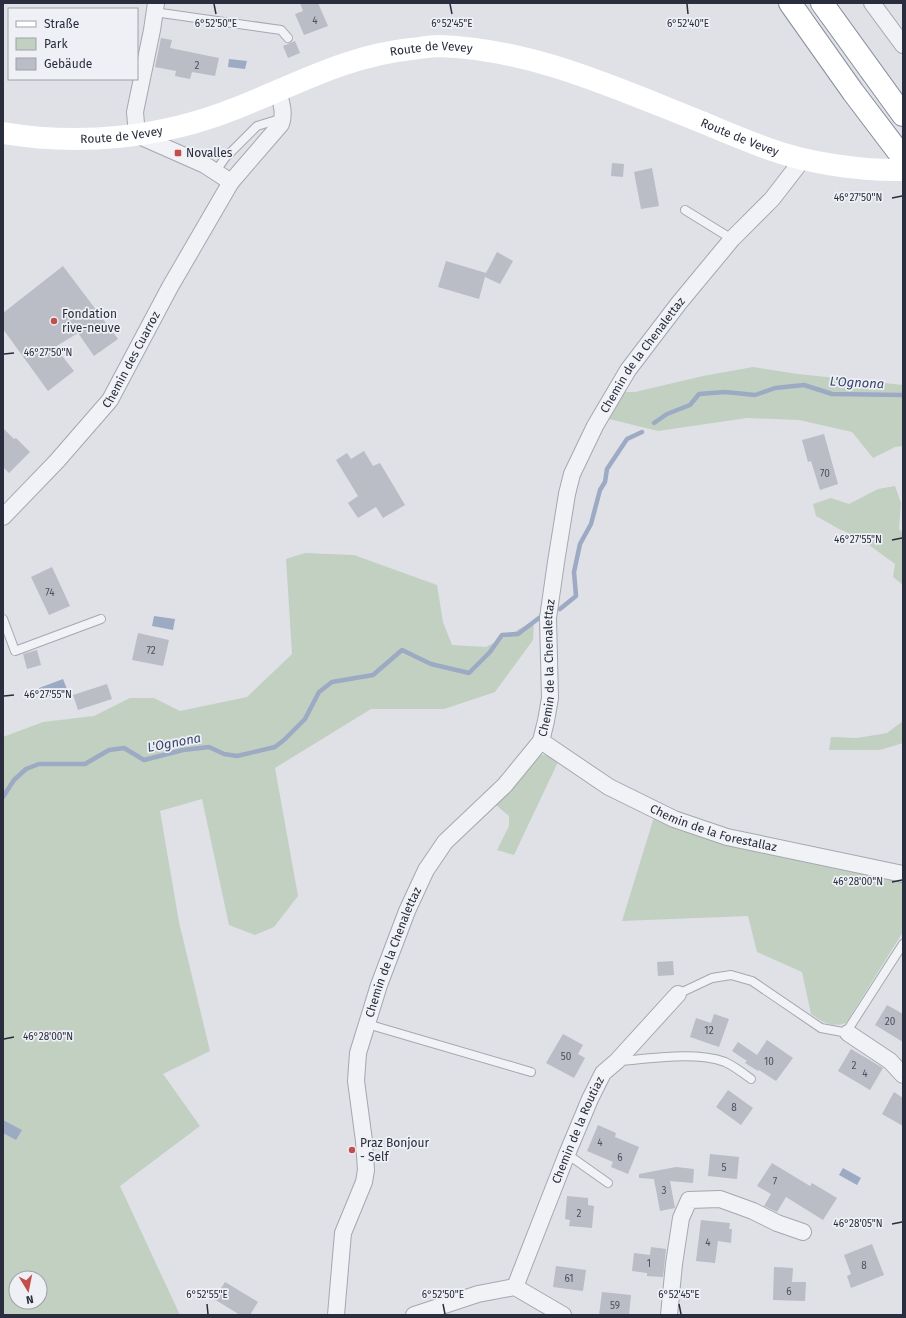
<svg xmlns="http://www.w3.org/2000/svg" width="906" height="1318" font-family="'Fira Sans',sans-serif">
<rect width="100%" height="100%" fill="#dfe1e7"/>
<path fill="#c2d0c1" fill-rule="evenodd" d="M753,367L798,374L903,385V446L895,447L873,458L852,432L799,420L747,418L658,431L609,419L615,392H635L703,376Z
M895,486L901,503L899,529L903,533V585L893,577L895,564L858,537L839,529L816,516L813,504L831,498L849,504L878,489Z
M305,553L354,555L437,585L443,622L452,645L486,647L534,621L533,640L495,692L444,709H371L275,768L298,896L274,927L255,935L229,925L202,799L160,811L179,922L210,1051L163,1074L200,1126L120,1186L180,1315H3V737L43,722L94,716L130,698H154L180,711L247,697L292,654L286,559ZM16,1278H40V1302H16Z
M903,721V743L880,750H829L831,737L857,738L887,733Z
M537,755H550L559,760L514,855L497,850L509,826V816L496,805Z
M654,817L903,880V932L846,1023C830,1028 823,1022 811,1014L802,972L757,952L748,916L622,921Z"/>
<path fill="#9daac4" d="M229,59L247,61L245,69L228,67Z
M154,616L175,619L173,630L152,626Z
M63,679L67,689L43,698L39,688Z
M3,1120L22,1130L16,1140L3,1133Z
M843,1168L861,1178L857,1185L839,1175Z"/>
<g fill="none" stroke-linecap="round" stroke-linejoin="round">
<path stroke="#9daac4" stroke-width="4.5" d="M654,423L667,414L690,405L699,394L725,392L755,395L775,388L804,385L832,394L903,395
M560,609L576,596L574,572L580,544L591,524L600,490L605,482L607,469L627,439L642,432
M3,797L14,780L26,769L39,764H85L109,750L124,748L144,760L183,750L209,747L224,754L237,756L275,747L284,740L305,719L319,692L332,682L373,675L402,650L431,664L469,673L490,652L502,635L518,634L539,618"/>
</g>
<path fill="#babcc6" d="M300,3H318L328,26L304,35L295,14L303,11Z
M161,38L172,40L170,48L219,58L215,76L192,72L190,79L175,76L176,71L155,67Z
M295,41L300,53L288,58L283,46Z
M612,163L624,164L623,177L611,176Z
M652,168L659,206L641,209L634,172Z
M497,252L513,261L500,284L485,277L479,299L438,287L446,261L486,273Z
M63,266L118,339L94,356L78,333L55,347L74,371L48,391L3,329V313Z
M3,428L14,439L16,438L30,452L9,473L3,467Z
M824,434L838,484L820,490L811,461L808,462L802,440Z
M364,451L373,466L380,463L405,505L383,518L376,507L358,518L348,503L358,496L336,460L347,453L351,459Z
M52,567L70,606L49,615L31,577Z
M138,633L169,640L163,666L132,660Z
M37,650L41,665L27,669L23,654Z
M107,684L112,699L78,710L73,695Z
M673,961L674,975L658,976L657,962Z
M887,1005L903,1014V1042L875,1025Z
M714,1014L729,1019L719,1047L690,1037L696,1018L711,1023Z
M563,1034L583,1045L578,1054L585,1058L574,1078L546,1063Z
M767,1040L793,1058L776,1081L759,1070L758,1071L745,1063L747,1061L732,1051L738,1042L757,1055Z
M851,1049L883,1068L870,1090L838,1071Z
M728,1090L753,1108L741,1125L716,1107Z
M894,1092L903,1098V1126L882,1114Z
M598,1125L616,1133L615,1137L639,1147L628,1174L611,1167L613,1162L587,1151Z
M710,1154L739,1157L737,1179L708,1176Z
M772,1163L810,1186L812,1183L837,1198L823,1220L786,1197L777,1212L764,1206L771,1194L757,1186Z
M676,1167L694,1169L693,1183L670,1181L675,1208L660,1211L654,1179L639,1178V1174Z
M567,1196L588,1198V1205L594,1206L592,1228L569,1226L570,1220L565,1219Z
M701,1220L730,1223L729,1229H732L731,1243L718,1241L715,1263L696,1261Z
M872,1244L884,1275L851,1288L847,1276L851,1274L844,1255Z
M651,1247L666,1249L663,1277L647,1276V1273L632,1271L634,1253L650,1255Z
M556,1266L586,1270L583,1291L553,1287Z
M774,1267L793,1268L792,1282H806L805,1301L773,1300Z
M225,1282L258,1302L250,1315H240L214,1299Z
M602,1292L631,1295L629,1315H599Z"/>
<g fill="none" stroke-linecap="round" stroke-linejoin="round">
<g stroke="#a5a7b1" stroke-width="10">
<path id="lane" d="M154,12L281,30L288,38
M215,172L225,158L257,126L283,118
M685,210L732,239
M3,619L15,651L101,619
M678,994L712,978L731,975L752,981L821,1028L848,1033L849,1028L903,944
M367,1024L531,1072
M618,1061C649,1059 695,1051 725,1062C734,1066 743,1073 751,1079
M567,1154L608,1183"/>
</g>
<g stroke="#a5a7b1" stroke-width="18">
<g id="street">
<path d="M156,3L152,30L135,112L137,135L205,165L231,182"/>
<path d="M872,3L903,45"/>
<path id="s1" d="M3,517L57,461L110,400L170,287L231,182L281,124C285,113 281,102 278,90"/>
<path id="s2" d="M541,741L609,787L674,819L727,837L903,874"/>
<path d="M848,1033L890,1061L903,1075"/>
<path id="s3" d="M515,1287L567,1154L590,1099L603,1073L617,1061L678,994"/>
<path id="s4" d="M336,1315L343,1233L364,1182L366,1170L364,1141L356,1081L358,1053L379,985L407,911L426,870L445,842L505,785L541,741L546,721L550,698L548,618L556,562L567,494L572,474L595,426L628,370L679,303L732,239L772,199L803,159"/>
<path d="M414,1315L478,1294L515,1287L563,1315"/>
<path d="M669,1315L674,1264L681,1218L689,1200L720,1199L753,1211L777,1223L803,1232"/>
</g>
</g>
<g stroke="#888d9c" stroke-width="24">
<path id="highway" d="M790,3L853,92L903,158
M822,3L903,115"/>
</g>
<use href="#lane" stroke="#f1f2f6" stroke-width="8"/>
<use href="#street" stroke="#f1f2f6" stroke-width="16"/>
<path stroke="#fff" stroke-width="22" id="s5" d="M3,133C80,146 161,138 234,109C294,86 345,56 411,49C420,48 430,46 439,46C533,49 618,89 704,123C725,132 747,141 769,149C807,163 862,171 903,170"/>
<use href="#highway" stroke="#fff" stroke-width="22"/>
</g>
<path fill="none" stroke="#292d3d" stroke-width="1.5" d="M214,4L216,14M450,4L452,14M687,4L688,14M892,198L902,196M4,354L14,353M892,540L902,538M4,696L14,695M892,882L902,880M4,1039L14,1037M892,1224L902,1222M207,1304L208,1314M443,1304L445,1314M679,1304L681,1314"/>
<g fill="#c34f4d" stroke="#eef0f5" stroke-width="1.5">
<rect x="174" y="149" width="8" height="8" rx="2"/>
<circle cx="54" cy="321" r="4"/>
<circle cx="352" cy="1150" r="4"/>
</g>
<g text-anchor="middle" stroke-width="3.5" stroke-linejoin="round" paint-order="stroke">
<g font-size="10" fill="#4d515f">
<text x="315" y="24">4</text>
<text x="197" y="69">2</text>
<text x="825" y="477">70</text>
<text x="50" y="596">74</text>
<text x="151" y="654">72</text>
<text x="890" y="1025">20</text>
<text x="709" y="1034">12</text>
<text x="566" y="1060">50</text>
<text x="769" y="1065">10</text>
<text x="854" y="1069">2</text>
<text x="865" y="1077">4</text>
<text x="734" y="1111">8</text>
<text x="600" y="1146">4</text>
<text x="620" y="1161">6</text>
<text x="724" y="1171">5</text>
<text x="775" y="1185">7</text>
<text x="664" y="1194">3</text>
<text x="579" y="1217">2</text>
<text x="708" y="1246">4</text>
<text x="649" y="1267">1</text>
<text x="864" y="1269">8</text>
<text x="569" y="1282">61</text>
<text x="789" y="1295">6</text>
<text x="615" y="1309">59</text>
</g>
<g font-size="12" fill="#292d3d" stroke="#eef0f5">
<text dy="4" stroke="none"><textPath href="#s5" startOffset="443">Route de Vevey</textPath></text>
<text dy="4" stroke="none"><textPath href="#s5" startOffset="119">Route de Vevey</textPath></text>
<text dy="4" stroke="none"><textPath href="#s5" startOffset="767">Route de Vevey</textPath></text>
<text dy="4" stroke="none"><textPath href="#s4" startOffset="1045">Chemin de la Chenalettaz</textPath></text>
<text dy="4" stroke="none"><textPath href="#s1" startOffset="204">Chemin des Cuarroz</textPath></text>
<text dy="4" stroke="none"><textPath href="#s4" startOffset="710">Chemin de la Chenalettaz</textPath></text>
<text dy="4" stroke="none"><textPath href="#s2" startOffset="195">Chemin de la Forestallaz</textPath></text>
<text dy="4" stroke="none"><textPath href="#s4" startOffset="374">Chemin de la Chenalettaz</textPath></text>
<text dy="4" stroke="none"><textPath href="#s3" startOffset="169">Chemin de la Routiaz</textPath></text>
</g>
<g font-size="12" fill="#292d3d" stroke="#eef0f5" text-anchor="start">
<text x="186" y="157">Novalles</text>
<text x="62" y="318">Fondation<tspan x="62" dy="14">rive-neuve</tspan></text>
<text x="360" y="1147">Praz Bonjour<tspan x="360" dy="14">- Self</tspan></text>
</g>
<g font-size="13" font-style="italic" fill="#37466d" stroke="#eef0f5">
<text transform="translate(857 382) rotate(3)" y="5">L'Ognona</text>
<text transform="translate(174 742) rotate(-11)" y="5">L'Ognona</text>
</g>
</g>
<g font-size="10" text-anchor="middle" fill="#292d3d" stroke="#eef0f5" stroke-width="3.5" stroke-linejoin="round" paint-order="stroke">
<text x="216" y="27">6°52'50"E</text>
<text x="452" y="27">6°52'45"E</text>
<text x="688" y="27">6°52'40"E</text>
<text x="858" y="201">46°27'50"N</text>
<text x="48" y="356">46°27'50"N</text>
<text x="858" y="543">46°27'55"N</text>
<text x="48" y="698">46°27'55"N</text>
<text x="858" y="885">46°28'00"N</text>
<text x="48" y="1040">46°28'00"N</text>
<text x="858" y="1227">46°28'05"N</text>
<text x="207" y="1298">6°52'55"E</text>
<text x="443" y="1298">6°52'50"E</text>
<text x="679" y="1298">6°52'45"E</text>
</g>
<rect width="906" height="1318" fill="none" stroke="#292d3d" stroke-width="8"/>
<rect x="8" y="8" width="130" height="72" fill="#eef0f5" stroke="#9fa2ab"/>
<rect x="16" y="21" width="20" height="6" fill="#ffffff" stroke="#9fa2ab"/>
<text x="44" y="28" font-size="12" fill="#292d3d">Straße</text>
<rect x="16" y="38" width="20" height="12" fill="#c2d0c1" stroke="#9fa2ab"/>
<text x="44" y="48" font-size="12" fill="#292d3d">Park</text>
<rect x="16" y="58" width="20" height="12" fill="#babcc6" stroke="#9fa2ab"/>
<text x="44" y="68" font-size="12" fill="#292d3d">Gebäude</text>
<g transform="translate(28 1290) rotate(170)"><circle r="19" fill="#eef0f5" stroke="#9fa2ab"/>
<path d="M0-3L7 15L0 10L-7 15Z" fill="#c34f4d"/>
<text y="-6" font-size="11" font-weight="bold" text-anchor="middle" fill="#292d3d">N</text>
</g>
</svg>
